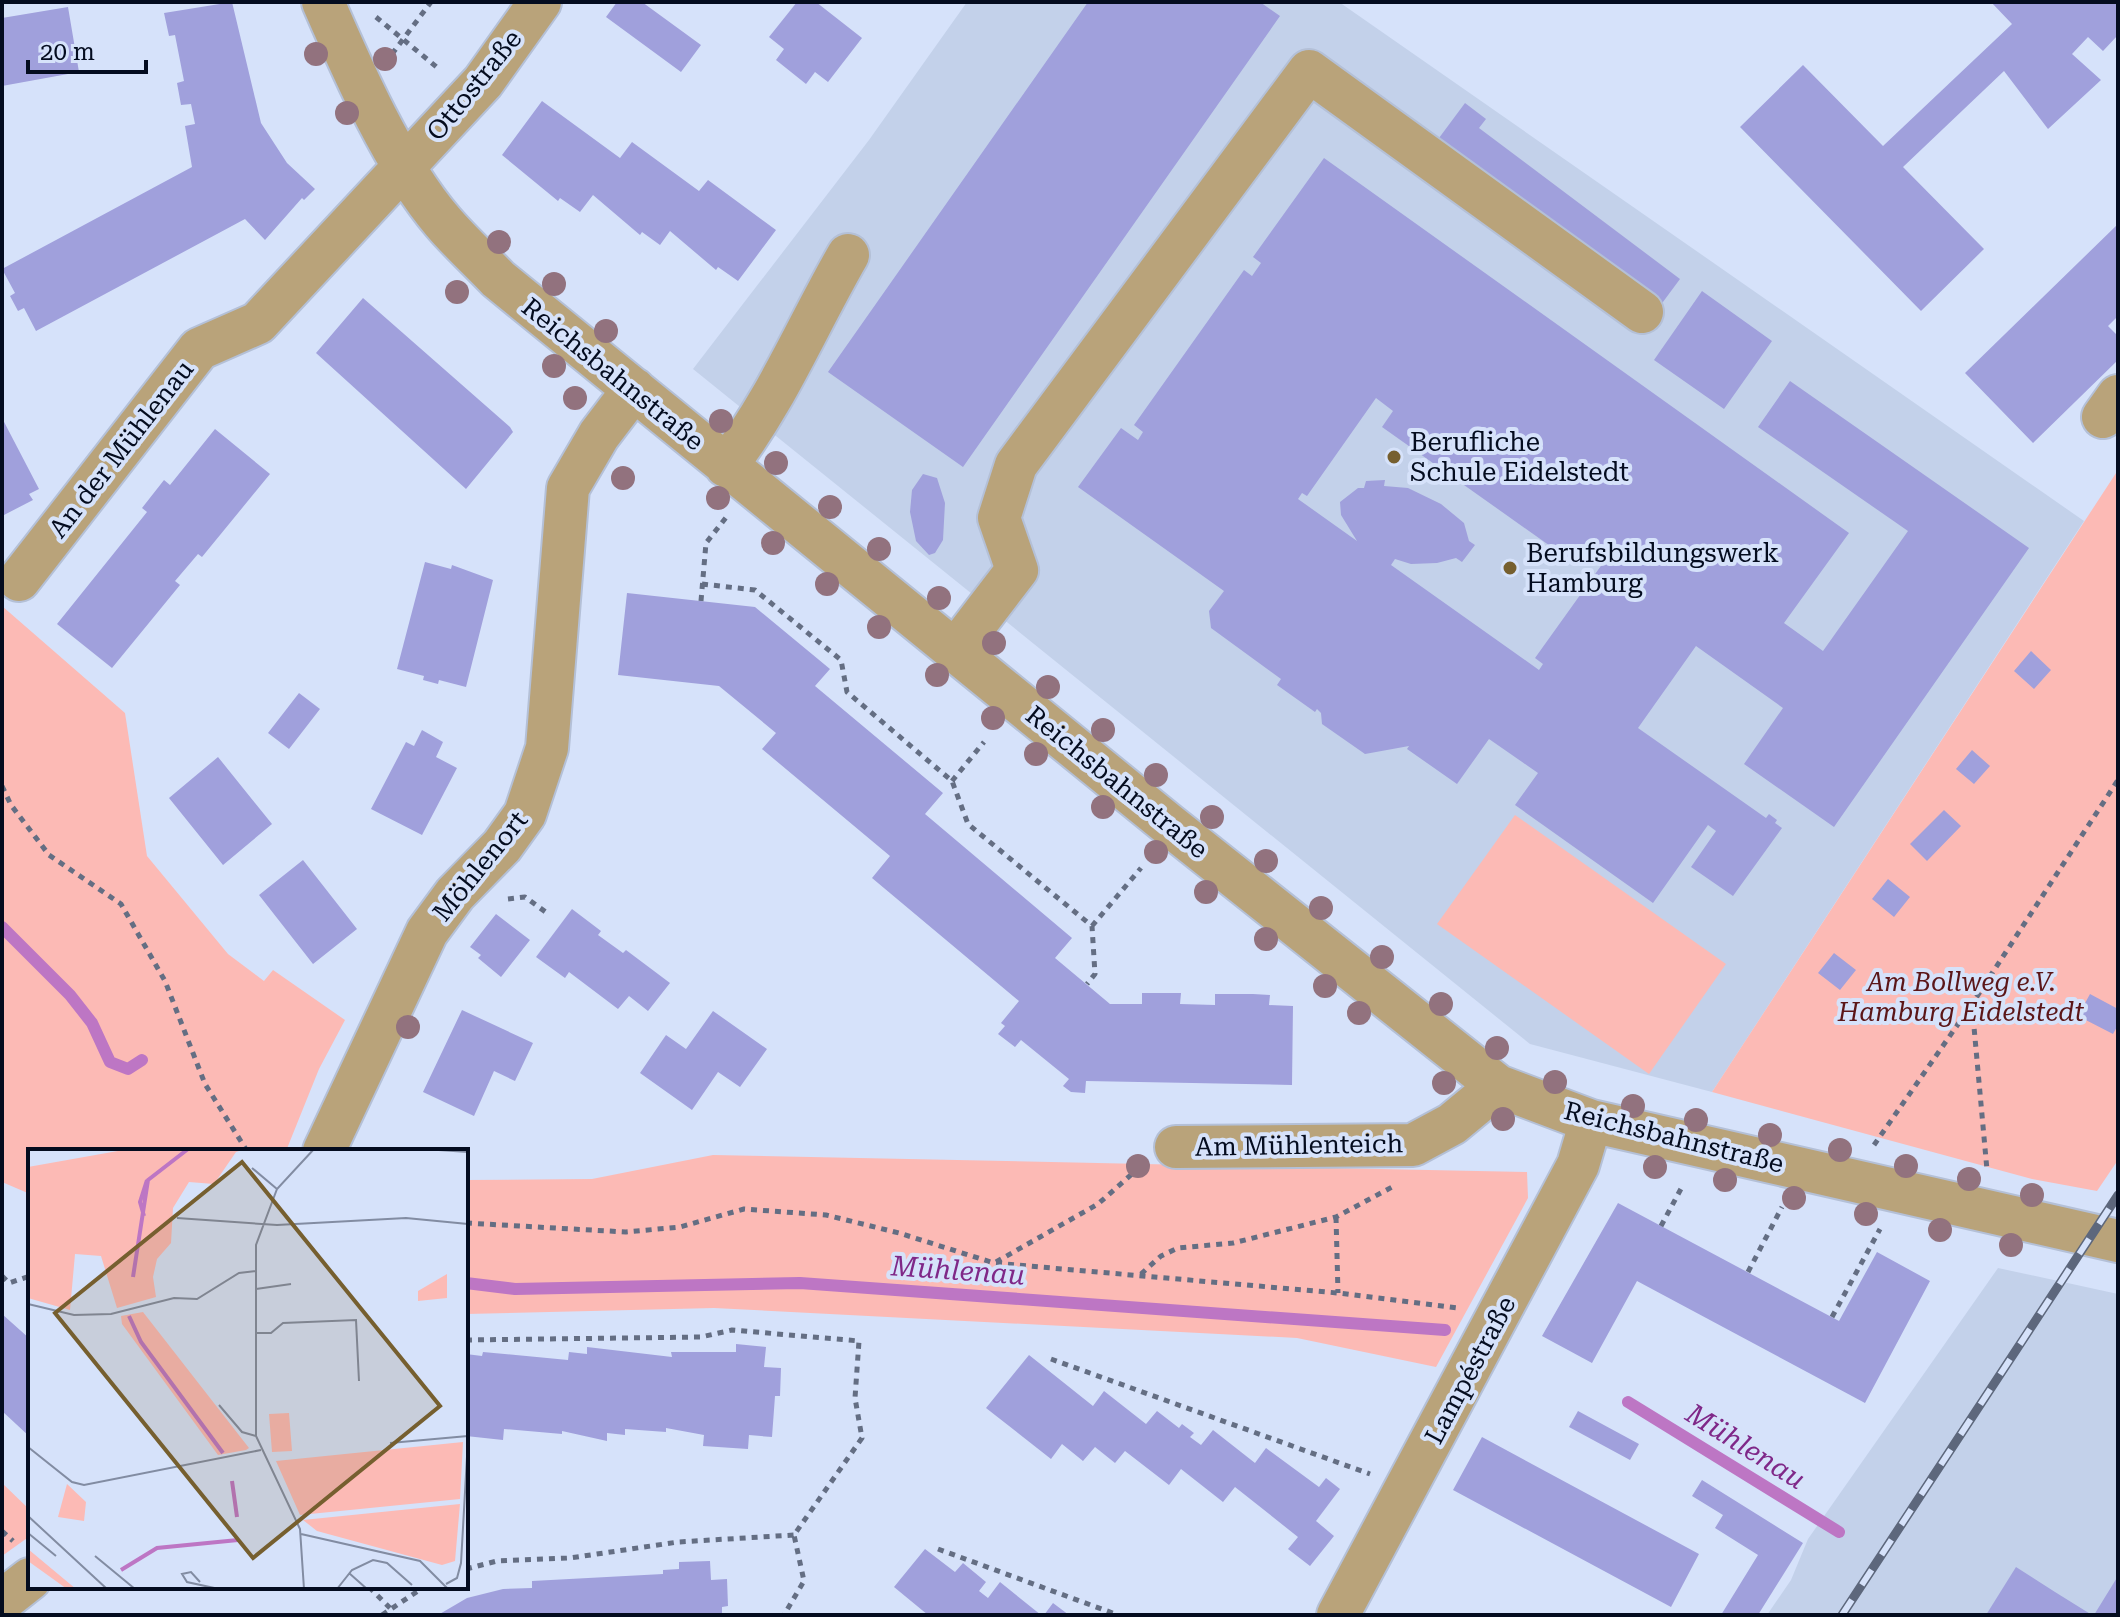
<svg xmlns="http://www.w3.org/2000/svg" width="2120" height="1617" font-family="'Roboto Serif',serif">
<rect width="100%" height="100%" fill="#d6e2fa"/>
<path fill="#c3d1ea" d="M967,2H1339L2084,521L1712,1092L1530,1044L693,369L869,140Z
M1998,1268L2118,1294V1615H1767L1791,1580L1808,1539Z"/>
<path fill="#fcbab5" d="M2118,470V1160L2097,1191L2032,1179L1712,1092Z
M2,606L125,713L147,856L228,954L264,981L273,970L345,1020L319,1069L286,1151H30V1194L2,1182Z
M1515,815L1726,964L1649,1074L1437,924Z
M713,1155L1527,1172L1528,1198L1436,1367L1297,1338L714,1308L466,1314V1180L592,1179Z
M2,1483L30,1510V1536L2,1556Z"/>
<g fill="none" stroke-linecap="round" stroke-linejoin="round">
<path stroke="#bd76c4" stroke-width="12" d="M2,927L70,995L92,1023L110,1062L128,1069L142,1060
M466,1283L515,1289L800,1283L1445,1330
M1628,1402L1839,1532"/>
</g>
<path fill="#a0a0dc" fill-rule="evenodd" d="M232,2L261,123L287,163L315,189L304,200L302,198L265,240L245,219L36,331L24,308L18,311L10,296L15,293L2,269L192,167L185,126L195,124L191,104L181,105L177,83L184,81L175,35L169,36L164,13Z
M617,2H642L701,45L681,72L606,17Z
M797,2H816L862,38L828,82L815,72L806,84L776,60L784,49L769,37Z
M1088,2H1260L1280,16L963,467L828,372Z
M1991,2H2118V35L2103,51L2088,37L2072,54L2101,80L2048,129L2004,71L1903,167L1984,249L1921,311L1740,127L1803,65L1883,146L2012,24Z
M68,7L79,72L2,86V18Z
M542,101L620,158L632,142L699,191L708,180L776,230L738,281L718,267L716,270L670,231L660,245L642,232L640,235L593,195L580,212L560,198L558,201L502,155Z
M1465,103L1486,119L1479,128L1680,279L1657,310L1457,158L1460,153L1439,138Z
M1324,158L1849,533L1784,623L1823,651L1908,531L1758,427L1790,381L2029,548L1834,827L1744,764L1783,708L1696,646L1638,728L1766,818L1769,814L1777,820L1775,823L1782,828L1733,896L1691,867L1716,831L1708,825L1653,903L1515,805L1538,773L1489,739L1457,784L1407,749L1409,746L1365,754L1322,724L1321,713L1317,709L1315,712L1277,685L1281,679L1211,628L1209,611L1224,591L1078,487L1121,428L1138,440L1143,432L1134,425L1244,270L1252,276L1261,263L1253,257ZM1376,398L1393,411L1382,427L1577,565L1588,552L1603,563L1535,658L1543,664L1539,670L1391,565L1395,559L1411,564L1437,563L1456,558L1462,562L1475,545L1469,541L1464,523L1441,504L1408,488L1384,486L1385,480L1366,481L1364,488H1358L1340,502L1341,515L1357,541L1298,499L1302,493L1307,496Z
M2118,224V316L2108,326L2118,336V360L2033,443L1965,373Z
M1702,291L1772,341L1724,409L1654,360Z
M363,298L510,427L513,432L466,489L316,353Z
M2,418L39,489L29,494L33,500L4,515Z
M215,429L270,474L202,557L198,554L175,581L180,585L112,668L57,624L147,512L142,508L164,480L170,485Z
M923,474L937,478L945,503L943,540L935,553L929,555L916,541L910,512L912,490Z
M425,562L451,569L452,565L493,580L466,687L439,680L438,684L423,680L424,676L397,669Z
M627,593L755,607L830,669L815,686L943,793L925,814L1072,938L1055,958L1110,1004H1142V993H1181L1180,1004L1215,1005V994H1253L1270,995L1269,1005L1293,1006L1292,1085L1086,1081L1085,1093L1071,1092L1063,1086L1069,1079L1021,1040L1015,1047L998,1034L1005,1026L1001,1023L1019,1001L872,878L890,856L762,749L776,733L719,686L618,675Z
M2031,651L2051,670L2034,689L2014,671Z
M299,693L320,709L289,749L268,733Z
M422,730L443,742L436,757L457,768L422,835L371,809L406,742L414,746Z
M1972,750L1990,766L1974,784L1956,769Z
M218,757L272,824L223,865L169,798Z
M1944,810L1961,826L1927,861L1910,844Z
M303,860L357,929L313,964L259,895Z
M1888,879L1910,897L1894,917L1872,899Z
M572,909L601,931L598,935L623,953L626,950L670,983L648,1011L629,996L618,1009L569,972L565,978L536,957Z
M496,914L530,940L501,977L478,958L481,955L470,947Z
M1834,953L1856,970L1840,990L1818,973Z
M2090,994L2118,1009V1025L2113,1034L2078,1016Z
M462,1010L533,1043L515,1081L494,1071L474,1116L423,1092Z
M713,1011L767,1049L740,1087L718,1072L692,1110L640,1073L666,1035L686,1049Z
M1618,1203L1839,1321L1877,1252L1930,1281L1865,1403L1637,1281L1592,1363L1542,1336Z
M2,1314L30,1339V1437L2,1411Z
M736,1344L766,1347L764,1367L781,1368L780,1396H775L772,1437L749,1435L748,1449L703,1446L704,1435L666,1428V1432L625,1429V1435L607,1433V1441L562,1431V1434L504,1429L503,1440L466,1436V1354L482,1356L483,1352L568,1360L569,1352L587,1354V1347L672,1357L671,1352H736Z
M1029,1355L1093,1406L1104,1391L1146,1424L1157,1411L1179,1428L1182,1424L1194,1433L1190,1437L1201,1445L1213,1430L1255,1463L1266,1448L1319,1487L1326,1478L1340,1489L1316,1521L1334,1536L1310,1566L1288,1549L1298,1537L1235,1487L1223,1502L1181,1469L1169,1485L1125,1451L1115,1463L1095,1447L1083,1461L1062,1444L1051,1459L986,1408Z
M1578,1411L1639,1444L1630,1460L1569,1427Z
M1482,1437L1699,1554L1671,1607L1453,1490Z
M1702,1480L1803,1543L1758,1615H1721L1758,1555L1715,1528L1723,1515L1692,1496Z
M925,1549L955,1572L963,1563L986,1582L979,1591L988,1598L1000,1582L1041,1615H928L894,1587Z
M710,1561L711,1580L727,1579L728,1606L722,1607V1615H438L467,1598L503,1589L532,1588V1581L663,1574V1570L679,1569V1562Z
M2016,1567L2055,1592L2092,1615H1986Z
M2118,1576V1615H2094Z
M1053,1603L1069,1615H1044Z"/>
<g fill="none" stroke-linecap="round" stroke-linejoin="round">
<g stroke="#b4c0d7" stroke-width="46">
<path id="minor" d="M323,2C353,71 394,165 443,222C460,242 480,260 498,279L1168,824L1498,1086L1591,1121L2118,1241
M2103,417L2118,396
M726,466C776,402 807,326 848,255
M19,580L199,349L258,323L483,82L540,2
M955,651L1017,570L999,518L1016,465L1309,71L1642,312
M1176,1147L1413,1145L1452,1124L1498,1086
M324,1151L427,932L455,894L502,846L525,814L547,748L568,488L599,435L634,389
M2,1601L30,1579
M1338,1615L1578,1165L1591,1121"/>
</g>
<path stroke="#646e83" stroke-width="5" stroke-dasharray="6 6" stroke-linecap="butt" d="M376,17L439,69
M392,54L431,2
M702,584L755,590L841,660L847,692L952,781L968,824L1092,926L1095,974L1087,984
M701,601L706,543L728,515
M952,781L984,742
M2,786L11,805L49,855L121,904L165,981L205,1084L247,1151
M508,899L525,897L547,913
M1092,926L1141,868
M1972,1005L1987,1170
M1874,1145L1972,1004L2118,780
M1336,1217L1338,1293
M466,1223L626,1232L680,1227L744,1209L826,1215L899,1233L994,1263L1338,1293L1457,1308
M1661,1226L1683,1185
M996,1262L1098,1204L1141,1166
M1748,1272L1782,1207
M1141,1274L1161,1256L1178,1248L1233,1243L1336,1217L1394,1186
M2,1276L9,1283L30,1276
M1832,1317L1880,1229
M466,1340L701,1337L732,1330L859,1341L855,1398L862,1438L794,1535L804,1581L784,1615
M1051,1359L1370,1474
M2,1531L13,1541
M938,1549L1118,1615
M466,1569L497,1561L570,1558L678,1542L794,1535
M369,1587L390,1608
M382,1615L424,1587"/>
<use href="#minor" stroke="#b9a37a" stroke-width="42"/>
<g stroke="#5d677c" stroke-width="9">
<path id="rail" d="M1842,1615L2118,1195"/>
</g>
<use href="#rail" stroke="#d6e2fa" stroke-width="6" stroke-dasharray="18" stroke-linecap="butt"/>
</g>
<g fill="#92727e">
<circle cx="316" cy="54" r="12"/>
<circle cx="385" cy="59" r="12"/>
<circle cx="347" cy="113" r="12"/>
<circle cx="499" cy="242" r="12"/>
<circle cx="554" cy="284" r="12"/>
<circle cx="457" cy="292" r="12"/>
<circle cx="606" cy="331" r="12"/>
<circle cx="554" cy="366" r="12"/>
<circle cx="575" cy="398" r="12"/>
<circle cx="721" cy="421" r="12"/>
<circle cx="776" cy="463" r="12"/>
<circle cx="623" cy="478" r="12"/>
<circle cx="718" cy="498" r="12"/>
<circle cx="830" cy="507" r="12"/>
<circle cx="773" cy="543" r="12"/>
<circle cx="879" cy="549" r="12"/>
<circle cx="827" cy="584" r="12"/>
<circle cx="939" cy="598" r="12"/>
<circle cx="879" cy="627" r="12"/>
<circle cx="994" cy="643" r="12"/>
<circle cx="937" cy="675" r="12"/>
<circle cx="1048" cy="687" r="12"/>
<circle cx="993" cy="718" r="12"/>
<circle cx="1103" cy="730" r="12"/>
<circle cx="1036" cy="754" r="12"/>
<circle cx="1156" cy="775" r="12"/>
<circle cx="1103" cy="807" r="12"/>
<circle cx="1212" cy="817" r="12"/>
<circle cx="1156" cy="852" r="12"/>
<circle cx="1266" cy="861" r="12"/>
<circle cx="1206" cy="892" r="12"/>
<circle cx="1321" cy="908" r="12"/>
<circle cx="1266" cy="939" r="12"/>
<circle cx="1382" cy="957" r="12"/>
<circle cx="1325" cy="986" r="12"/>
<circle cx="1441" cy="1004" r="12"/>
<circle cx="1359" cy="1013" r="12"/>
<circle cx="408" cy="1027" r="12"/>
<circle cx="1497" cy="1048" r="12"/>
<circle cx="1555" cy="1082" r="12"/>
<circle cx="1444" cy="1083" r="12"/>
<circle cx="1633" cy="1106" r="12"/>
<circle cx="1503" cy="1119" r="12"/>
<circle cx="1696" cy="1120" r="12"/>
<circle cx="1770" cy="1135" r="12"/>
<circle cx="1840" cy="1150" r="12"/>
<circle cx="1138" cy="1166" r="12"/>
<circle cx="1906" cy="1166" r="12"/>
<circle cx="1655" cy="1167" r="12"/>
<circle cx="1969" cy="1179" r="12"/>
<circle cx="1725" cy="1180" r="12"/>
<circle cx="2032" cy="1195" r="12"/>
<circle cx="1794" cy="1198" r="12"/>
<circle cx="1866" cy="1214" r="12"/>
<circle cx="1940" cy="1230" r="12"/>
<circle cx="2011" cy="1245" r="12"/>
</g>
<g fill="#765f2f" stroke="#d6e2fa" stroke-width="3">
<circle cx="1394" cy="457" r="8"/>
<circle cx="1510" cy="568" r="8"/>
</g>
<g text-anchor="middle" stroke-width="8" stroke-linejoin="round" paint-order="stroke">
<g font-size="26" fill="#040c1f" stroke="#d6e2fa">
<text transform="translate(474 85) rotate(-51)" y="9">Ottostraße</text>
<text transform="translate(613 374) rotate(39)" y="9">Reichsbahnstraße</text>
<text transform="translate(121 449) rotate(-52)" y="9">An der Mühlenau</text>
<text transform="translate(1117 782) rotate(39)" y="9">Reichsbahnstraße</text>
<text transform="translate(480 866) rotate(-51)" y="9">Möhlenort</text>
<text transform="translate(1674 1137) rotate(14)" y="9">Reichsbahnstraße</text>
<text transform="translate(1299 1145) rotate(-1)" y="9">Am Mühlenteich</text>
<text transform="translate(1470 1370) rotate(-62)" y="9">Lampéstraße</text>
</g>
<g font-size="26" fill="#040c1f" stroke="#d6e2fa" text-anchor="start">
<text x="1410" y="451">Berufliche<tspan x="1410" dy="30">Schule Eidelstedt</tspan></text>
<text x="1526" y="562">Berufsbildungswerk<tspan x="1526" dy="30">Hamburg</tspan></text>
</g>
<g font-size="26" font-style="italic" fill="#5b1618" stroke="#d6e2fa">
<text x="1961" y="991">Am Bollweg e.V.<tspan x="1961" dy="30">Hamburg Eidelstedt</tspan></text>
</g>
<g font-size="28" font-style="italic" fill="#7f2888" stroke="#d6e2fa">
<text transform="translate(958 1270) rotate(4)" y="10">Mühlenau</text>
<text transform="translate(1746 1446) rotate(32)" y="10">Mühlenau</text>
</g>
</g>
<g transform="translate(28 1149)">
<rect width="440" height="440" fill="#d6e2fa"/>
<path d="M101,0H217L208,3L186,35L161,33L145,59L143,94L129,110L125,128L128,148L89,159L73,107L47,105L42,161L0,149V18ZM419,125V149L390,152V142ZM115,163L221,299L218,301L190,306L94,175L93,167ZM261,264L264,302L244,303L241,265ZM435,293L432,350L272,366L248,312ZM39,335L58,353L56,372L30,368ZM432,355L427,412L414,416L289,382L275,371ZM0,400L48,440H39L0,412Z" fill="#fcbab5"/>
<path fill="none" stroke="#bd76c4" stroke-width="4" d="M116,67L112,53L119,31M105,128L120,31L160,0M101,167L113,193L195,304M204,332L209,368M93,421L129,399L210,391"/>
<path fill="none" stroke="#828ca2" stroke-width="2" d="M396,0L440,3M224,19L249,40M149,69L249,76L378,69L440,75M228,140L263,135M0,155L46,166L83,165L146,149L169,150L211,124L228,122M228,184H243L255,174L328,171L331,232M191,256L214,283L228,287M362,294L440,287M0,298L44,333L56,336L233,301M0,367L79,440M0,384L28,407M273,385L392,412L420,440M67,407L107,440M321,424L339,440M172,433L163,423L154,425L159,433L191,440M418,435L429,429L433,414L440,290M276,440L272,380L228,287V96L249,40L286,0M309,440L324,421L345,411L359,414L384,436"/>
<path fill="#765f2f" fill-opacity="0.15" stroke="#765f2f" stroke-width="4" d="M214,13L412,257L225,409L27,164Z"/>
<rect width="440" height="440" fill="none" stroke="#040c1f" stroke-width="4"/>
</g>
<rect width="2120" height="1617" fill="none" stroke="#040c1f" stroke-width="8"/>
<path d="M28 60v12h118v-12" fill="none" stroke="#040c1f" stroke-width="4"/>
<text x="40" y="60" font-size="24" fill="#040c1f" stroke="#d6e2fa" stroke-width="6" paint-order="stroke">20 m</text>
</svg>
